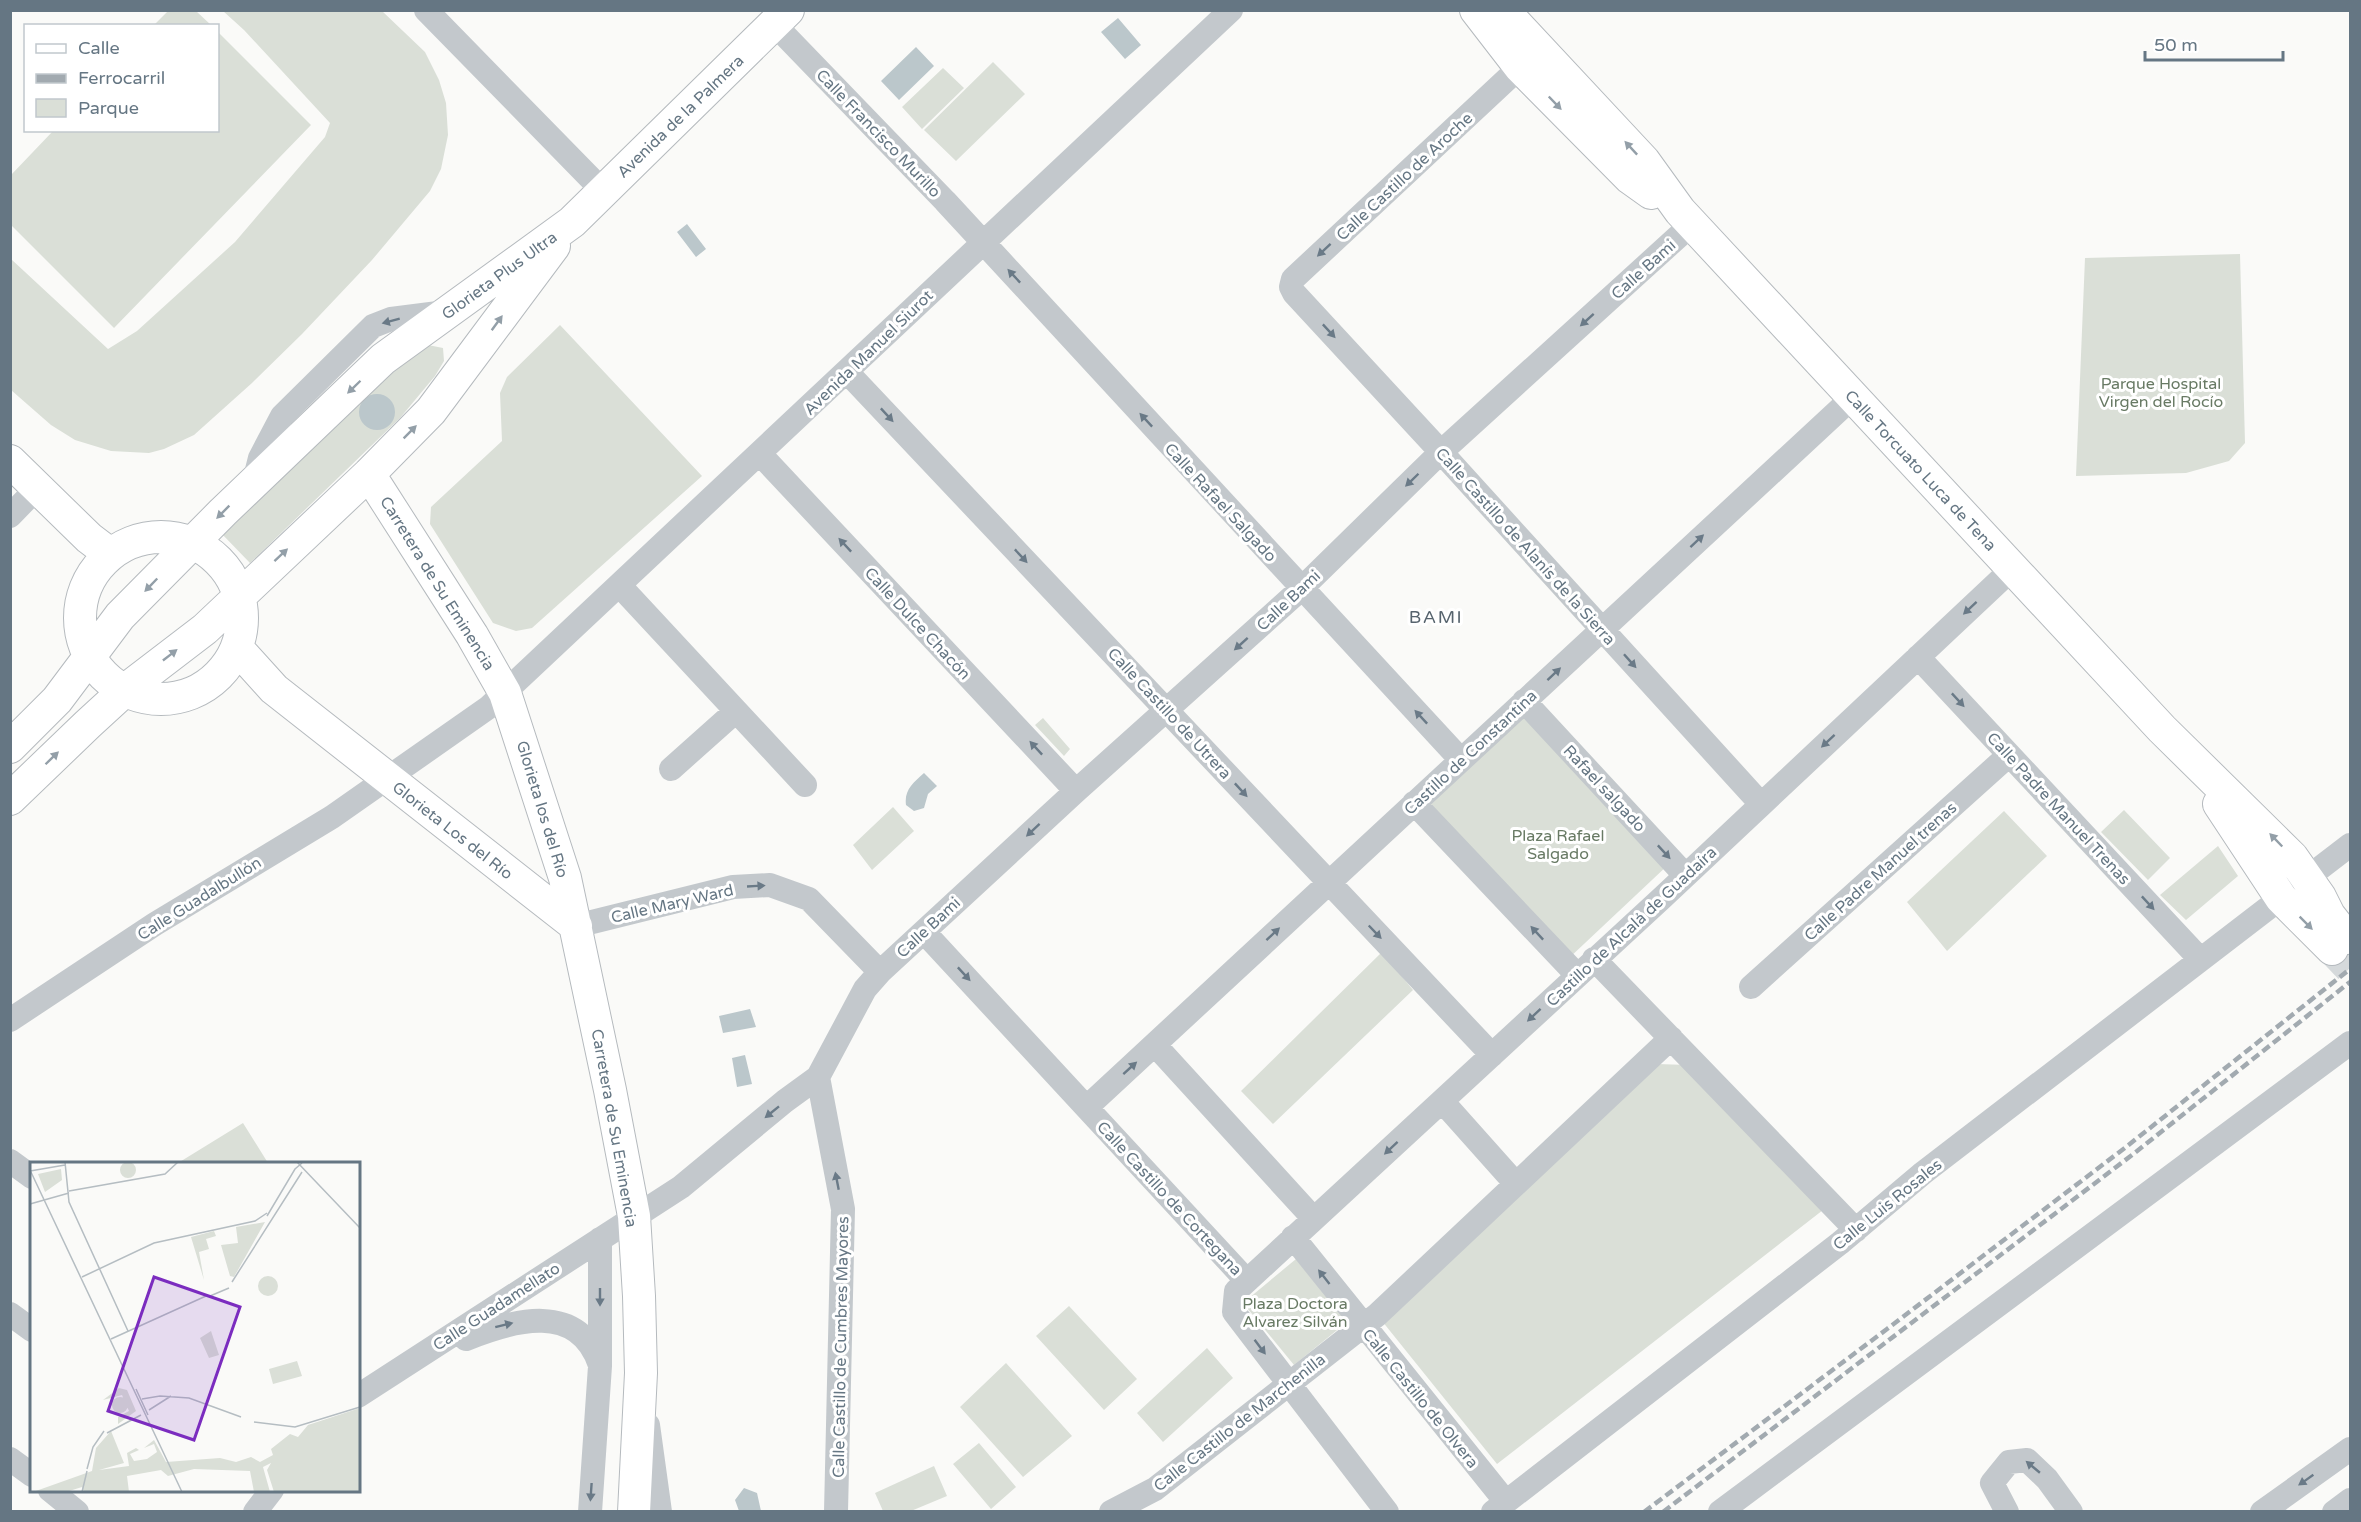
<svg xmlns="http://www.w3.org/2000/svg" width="2361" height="1522" font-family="'Varela Round',sans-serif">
<rect width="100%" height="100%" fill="#fafaf8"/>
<path fill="#dadfd7" d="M169,10L196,11L211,25H154Z
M223,11H382L425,52L439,80L446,103L448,135L441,169L430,191L372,260L302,334L252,383L194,435L164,449L149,453L111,451L75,440L51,425L11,390V259L108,349L137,331L235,242L325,137L330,123L244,30Z
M218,32L311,125L114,328L11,225V175L53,131L218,130Z
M993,62L1025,94L956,161L924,130Z
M943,68L964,88L922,129L902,107Z
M2240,254L2245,443L2229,461L2186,473L2076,476L2085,258Z
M560,325L702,476L532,628L516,631L493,623L430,524L431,507L502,441L500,393L507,377Z
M428,345L443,348L444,361L435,376L400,418L250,563L221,533L388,373Z
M1527,708L1669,864L1568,959L1424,803Z
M1043,718L1070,749L1064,756L1035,725Z
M893,807L914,831L872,870L853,845Z
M2124,810L2170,858L2148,880L2101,832Z
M2004,811L2047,856L1947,951L1907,902Z
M2218,846L2238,876L2186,920L2160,895Z
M1382,952L1413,990L1273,1124L1241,1091Z
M1657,1064L1688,1065L1823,1210L1497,1464L1382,1321Z
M243,1123L268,1163H178Z
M1296,1259L1347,1322L1294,1365L1243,1303Z
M1069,1306L1137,1379L1104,1410L1036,1336Z
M1207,1348L1233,1378L1163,1442L1137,1413Z
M1006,1363L1072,1436L1023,1477L960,1407Z
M979,1443L1016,1487L991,1509L953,1464Z
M934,1466L947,1496L911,1511H883L875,1493Z"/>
<path fill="#bbc7cb" d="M1118,18L1141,45L1125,59L1101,32Z
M916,47L934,66L899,100L881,81Z
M687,224L706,249L696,257L677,232Z
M359 412a18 18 0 1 1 36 0a18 18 0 1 1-36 0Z
M924,773L937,786L928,794L924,808L914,811L906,805C904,790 913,783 924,773Z
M750,1009L756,1027L723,1033L719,1016Z
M745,1055L752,1084L737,1087L732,1058Z
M744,1488L757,1493L761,1511H739L735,1500Z"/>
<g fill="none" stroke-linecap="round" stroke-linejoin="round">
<path stroke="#d5d9db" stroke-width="32" stroke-dasharray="32 16" stroke-linecap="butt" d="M2332,949L2350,968"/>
<g stroke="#b5babe" stroke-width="34">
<path id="major" d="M1476,10L1520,67L1630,178L1651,193
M1503,10L1644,161L1680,211L2162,729L2292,857L2320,897L2329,915L2347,938
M10,461L89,538L110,554
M369,474L472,635L505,693L565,878L610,1090L634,1216L639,1296L641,1373L634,1512
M80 618a81 81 0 1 1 162 0a81 81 0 1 1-162 0Z
M237,648L274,689L576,926
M10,747L57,700L120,616L223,512L383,359L572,222L788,10
M10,799L88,724L124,691L205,629L369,474L431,411L554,246
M2219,804L2281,898L2332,949"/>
</g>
<path stroke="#c3c8cc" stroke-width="24" d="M426,10L603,191
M774,24L945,201L1461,760
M1520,67L1293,279L1291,287L1294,293L1441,452L1761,804
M847,372L1492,1055
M760,454L1076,791
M254,482L260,458L282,416L373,326L391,319L446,312
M10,516L37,488
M620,586L805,785
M1918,657L2200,959
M1524,701L1685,875
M671,769L736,711
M1414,803L1577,975
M576,926L733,887L770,885L809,899L880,972
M924,932L1246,1280
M1594,959L1856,1230
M1751,987L2009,755
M10,1020L155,924L332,817L489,707L1231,10
M1155,1045L1314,1219
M818,1077L843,1209L836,1512
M1442,1101L1516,1184
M1087,1107L1853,397
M10,1161L32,1177
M1293,1237L1506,1502
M10,1314L32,1330
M466,1339C513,1320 578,1301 600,1365
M358,1396L681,1187L785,1101L818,1077L865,989L880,972L1076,791L1301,589L1441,452L1692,224
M648,1425L660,1512
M10,1459L32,1475
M50,1490L77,1512
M255,1512L272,1490
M590,1512L600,1366V1239
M1111,1512L1155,1489L1377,1315L1671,1038
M1387,1512L1234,1312L1236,1291L1663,897L2013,568
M1493,1512L1840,1243L1923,1173L2350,845
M1720,1512L2350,1043
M2007,1512L1992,1483L2009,1462L2027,1460L2047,1479L2071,1512
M2262,1512L2350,1449
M2334,1512L2350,1500"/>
<use href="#major" stroke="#fff" stroke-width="32"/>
<path stroke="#a2aab0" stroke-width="4.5" stroke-dasharray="9 4.5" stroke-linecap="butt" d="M1644,1512L1887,1329L2126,1147L2350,969
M1663,1512L2132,1155L2350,982"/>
</g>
<defs><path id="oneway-solid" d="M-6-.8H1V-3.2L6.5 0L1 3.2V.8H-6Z" transform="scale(1.5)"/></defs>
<g fill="#939fa8">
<use href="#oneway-solid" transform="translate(1555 103) rotate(46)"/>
<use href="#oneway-solid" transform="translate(1631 148) rotate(-133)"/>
<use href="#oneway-solid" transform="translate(497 323) rotate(-54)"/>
<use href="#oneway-solid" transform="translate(354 387) rotate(136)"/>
<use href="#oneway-solid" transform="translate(410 432) rotate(-45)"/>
<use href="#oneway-solid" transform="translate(223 512) rotate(135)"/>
<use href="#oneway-solid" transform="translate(281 555) rotate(-43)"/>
<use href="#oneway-solid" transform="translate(151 585) rotate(134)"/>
<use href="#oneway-solid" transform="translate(170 655) rotate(-38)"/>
<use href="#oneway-solid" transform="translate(52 758) rotate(-44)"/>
<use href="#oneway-solid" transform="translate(2276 840) rotate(-134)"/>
<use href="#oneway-solid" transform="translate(2306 923) rotate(45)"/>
</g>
<g fill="#6a7a87">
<use href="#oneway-solid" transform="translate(1324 250) rotate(137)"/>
<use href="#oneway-solid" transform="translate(1014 276) rotate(-133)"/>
<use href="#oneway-solid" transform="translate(1587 320) rotate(138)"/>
<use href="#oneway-solid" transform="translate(391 321) rotate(165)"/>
<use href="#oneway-solid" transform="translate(1329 331) rotate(47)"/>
<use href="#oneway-solid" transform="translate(887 415) rotate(47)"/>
<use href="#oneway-solid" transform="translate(1146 420) rotate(-133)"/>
<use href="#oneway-solid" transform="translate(1412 480) rotate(136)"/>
<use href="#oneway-solid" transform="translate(1697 541) rotate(-43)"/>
<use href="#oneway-solid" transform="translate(845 545) rotate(-133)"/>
<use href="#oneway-solid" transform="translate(1021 556) rotate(47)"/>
<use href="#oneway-solid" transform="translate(1970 608) rotate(137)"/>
<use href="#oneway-solid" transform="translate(1241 644) rotate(138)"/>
<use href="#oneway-solid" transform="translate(1630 661) rotate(48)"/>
<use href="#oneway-solid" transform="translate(1554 674) rotate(-43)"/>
<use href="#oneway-solid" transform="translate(1958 700) rotate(47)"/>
<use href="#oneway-solid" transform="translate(1421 717) rotate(-133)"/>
<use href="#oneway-solid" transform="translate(1828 741) rotate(137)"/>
<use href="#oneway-solid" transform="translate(1036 748) rotate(-133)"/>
<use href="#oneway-solid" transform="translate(1241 790) rotate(47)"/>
<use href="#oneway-solid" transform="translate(1033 830) rotate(137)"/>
<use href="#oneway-solid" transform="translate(1664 852) rotate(47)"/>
<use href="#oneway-solid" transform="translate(756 886) rotate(-3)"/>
<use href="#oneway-solid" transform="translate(2148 903) rotate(47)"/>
<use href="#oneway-solid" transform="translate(1375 932) rotate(46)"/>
<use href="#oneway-solid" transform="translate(1537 933) rotate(-133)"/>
<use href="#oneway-solid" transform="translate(1273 934) rotate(-43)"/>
<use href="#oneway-solid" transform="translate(964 974) rotate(47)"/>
<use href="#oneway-solid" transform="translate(1534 1015) rotate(137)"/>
<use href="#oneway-solid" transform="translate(1130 1068) rotate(-42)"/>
<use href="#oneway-solid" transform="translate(772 1112) rotate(141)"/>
<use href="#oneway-solid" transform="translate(1391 1148) rotate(137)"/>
<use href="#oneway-solid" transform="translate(837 1181) rotate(-101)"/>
<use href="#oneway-solid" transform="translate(1324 1277) rotate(-128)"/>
<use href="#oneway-solid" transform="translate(600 1297) rotate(90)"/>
<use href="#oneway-solid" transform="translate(504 1325) rotate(-14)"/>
<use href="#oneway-solid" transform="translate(1260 1347) rotate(53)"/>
<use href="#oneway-solid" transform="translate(2033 1467) rotate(-140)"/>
<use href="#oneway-solid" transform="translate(2306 1480) rotate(145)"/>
<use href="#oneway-solid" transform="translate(591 1492) rotate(94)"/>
</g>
<g text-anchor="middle" stroke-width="6" stroke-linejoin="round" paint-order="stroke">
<g font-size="16" fill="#657683" stroke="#fff">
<text transform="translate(680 116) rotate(-44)" y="6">Avenida de la Palmera</text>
<text transform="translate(879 133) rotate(46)" y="6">Calle Francisco Murillo</text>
<text transform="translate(1404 176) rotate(-43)" y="6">Calle Castillo de Aroche</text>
<text transform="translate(1643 269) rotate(-42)" y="6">Calle Bami</text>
<text transform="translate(499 275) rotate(-36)" y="6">Glorieta Plus Ultra</text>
<text transform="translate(868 352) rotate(-44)" y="6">Avenida Manuel Siurot</text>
<text transform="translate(1921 470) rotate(47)" y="6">Calle Torcuato Luca de Tena</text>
<text transform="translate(1221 502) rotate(47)" y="6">Calle Rafael Salgado</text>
<text transform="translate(1526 546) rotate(48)" y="6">Calle Castillo de Alanís de la Sierra</text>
<text transform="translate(438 583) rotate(58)" y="6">Carretera de Su Eminencia</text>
<text transform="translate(1288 600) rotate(-43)" y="6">Calle Bami</text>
<text transform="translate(918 623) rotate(47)" y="6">Calle Dulce Chacón</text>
<text transform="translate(1170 713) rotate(47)" y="6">Calle Castillo de Utrera</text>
<text transform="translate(1470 752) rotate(-43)" y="6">Castillo de Constantina</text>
<text transform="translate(1605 788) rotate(47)" y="6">Rafael salgado</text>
<text transform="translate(2059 808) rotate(47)" y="6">Calle Padre Manuel Trenas</text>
<text transform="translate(543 809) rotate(73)" y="6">Glorieta los del Río</text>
<text transform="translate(453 830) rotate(38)" y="6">Glorieta Los del Río</text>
<text transform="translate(1880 871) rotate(-42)" y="6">Calle Padre Manuel trenas</text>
<text transform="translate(199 898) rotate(-32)" y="6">Calle Guadalbullón</text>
<text transform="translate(672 903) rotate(-13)" y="6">Calle Mary Ward</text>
<text transform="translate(1631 926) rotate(-43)" y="6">Castillo de Alcalá de Guadaíra</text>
<text transform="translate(928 927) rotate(-43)" y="6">Calle Bami</text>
<text transform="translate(615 1128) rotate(80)" y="6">Carretera de Su Eminencia</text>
<text transform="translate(1170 1198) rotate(47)" y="6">Calle Castillo de Cortegana</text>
<text transform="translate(1887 1204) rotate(-39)" y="6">Calle Luis Rosales</text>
<text transform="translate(496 1306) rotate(-33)" y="6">Calle Guadamellato</text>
<text transform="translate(840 1347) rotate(-89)" y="6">Calle Castillo de Cumbres Mayores</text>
<text transform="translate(1421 1398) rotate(51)" y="6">Calle Castillo de Olvera</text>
<text transform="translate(1239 1422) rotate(-38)" y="6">Calle Castillo de Marchenilla</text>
</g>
<g font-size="16" fill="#687a64" stroke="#fff">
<text x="2161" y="389">Parque Hospital<tspan x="2161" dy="18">Virgen del Rocío</tspan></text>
<text x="1558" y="841">Plaza Rafael<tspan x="1558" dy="18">Salgado</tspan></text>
<text x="1295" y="1309">Plaza Doctora<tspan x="1295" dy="18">Alvarez Silván</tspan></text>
</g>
<g font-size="18" letter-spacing="1.5" fill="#57646e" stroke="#fff">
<text x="1436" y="623">BAMI</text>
</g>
</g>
<g transform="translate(30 1162)">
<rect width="330" height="330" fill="#fafaf8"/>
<path d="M90 8a8 8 0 1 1 16 0a8 8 0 1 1-16 0ZM31,7L32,18L15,30L8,12ZM235,60L204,115L200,114L191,83L208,81L206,65ZM184,69L186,74L176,77L179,87L169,90L174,118L161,75ZM228 124a10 10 0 1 1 20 0a10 10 0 1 1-20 0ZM181,169L189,193L179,196L170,176ZM267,199L272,214L243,222L239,207ZM89,226L97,228L106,249L88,262V255L99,249L92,233L73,238ZM82 243a8 8 0 1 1 16 0a8 8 0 1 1-16 0ZM330,246V330H244L237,308L241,301L233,305L240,330H224L220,309L164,307L138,314L131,308L97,314L99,330H54L52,325L36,330H3L62,309L66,286L81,269L94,301L69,308L99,304L97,291L106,286L109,288L100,292L104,299L117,297L127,290L124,282L114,286L124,278L136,300L190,296L206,300L221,295L230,300L243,293L241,287L260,272L268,275L278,263Z" fill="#dadfd7"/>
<path fill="none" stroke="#b5bdc2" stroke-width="1.5" d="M35,0L39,40L98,169M267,0L330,66M0,8L152,330M0,9L35,3M39,29L135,12L148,0M0,42L39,31M237,54L265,7L272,1M52,115L124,81L225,59L237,51M202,120L272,10M180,134L199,126M81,177L176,134M106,227L118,253M112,237L130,234L159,236L211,255M119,248L141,234M224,260L265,265L330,245M77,271L111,253M57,307L63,285L74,269M52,330L57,309"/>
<path fill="#7b2cbf" fill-opacity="0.15" stroke="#7b2cbf" stroke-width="3" d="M124,115L210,145L164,278L78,249Z"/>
<rect width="330" height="330" fill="none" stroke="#657683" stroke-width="3"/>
</g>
<rect width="2361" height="1522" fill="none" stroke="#657683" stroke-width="24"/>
<rect x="24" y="24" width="195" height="108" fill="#ffffff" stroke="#c1c8cd" stroke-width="1.5"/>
<rect x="36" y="44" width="30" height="9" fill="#ffffff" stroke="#c1c8cd" stroke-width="1.5"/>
<text x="78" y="54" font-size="18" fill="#657683">Calle</text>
<rect x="36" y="74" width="30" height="9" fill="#a2aab0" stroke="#c1c8cd" stroke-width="1.5"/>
<text x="78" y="84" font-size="18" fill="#657683">Ferrocarril</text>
<rect x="36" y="99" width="30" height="18" fill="#dadfd7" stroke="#c1c8cd" stroke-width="1.5"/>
<text x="78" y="114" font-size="18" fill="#657683">Parque</text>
<path d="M2145 51v9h138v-9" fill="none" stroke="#657683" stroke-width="3"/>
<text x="2154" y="51" font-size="18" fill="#657683" stroke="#ffffff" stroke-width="4.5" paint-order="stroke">50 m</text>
</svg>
